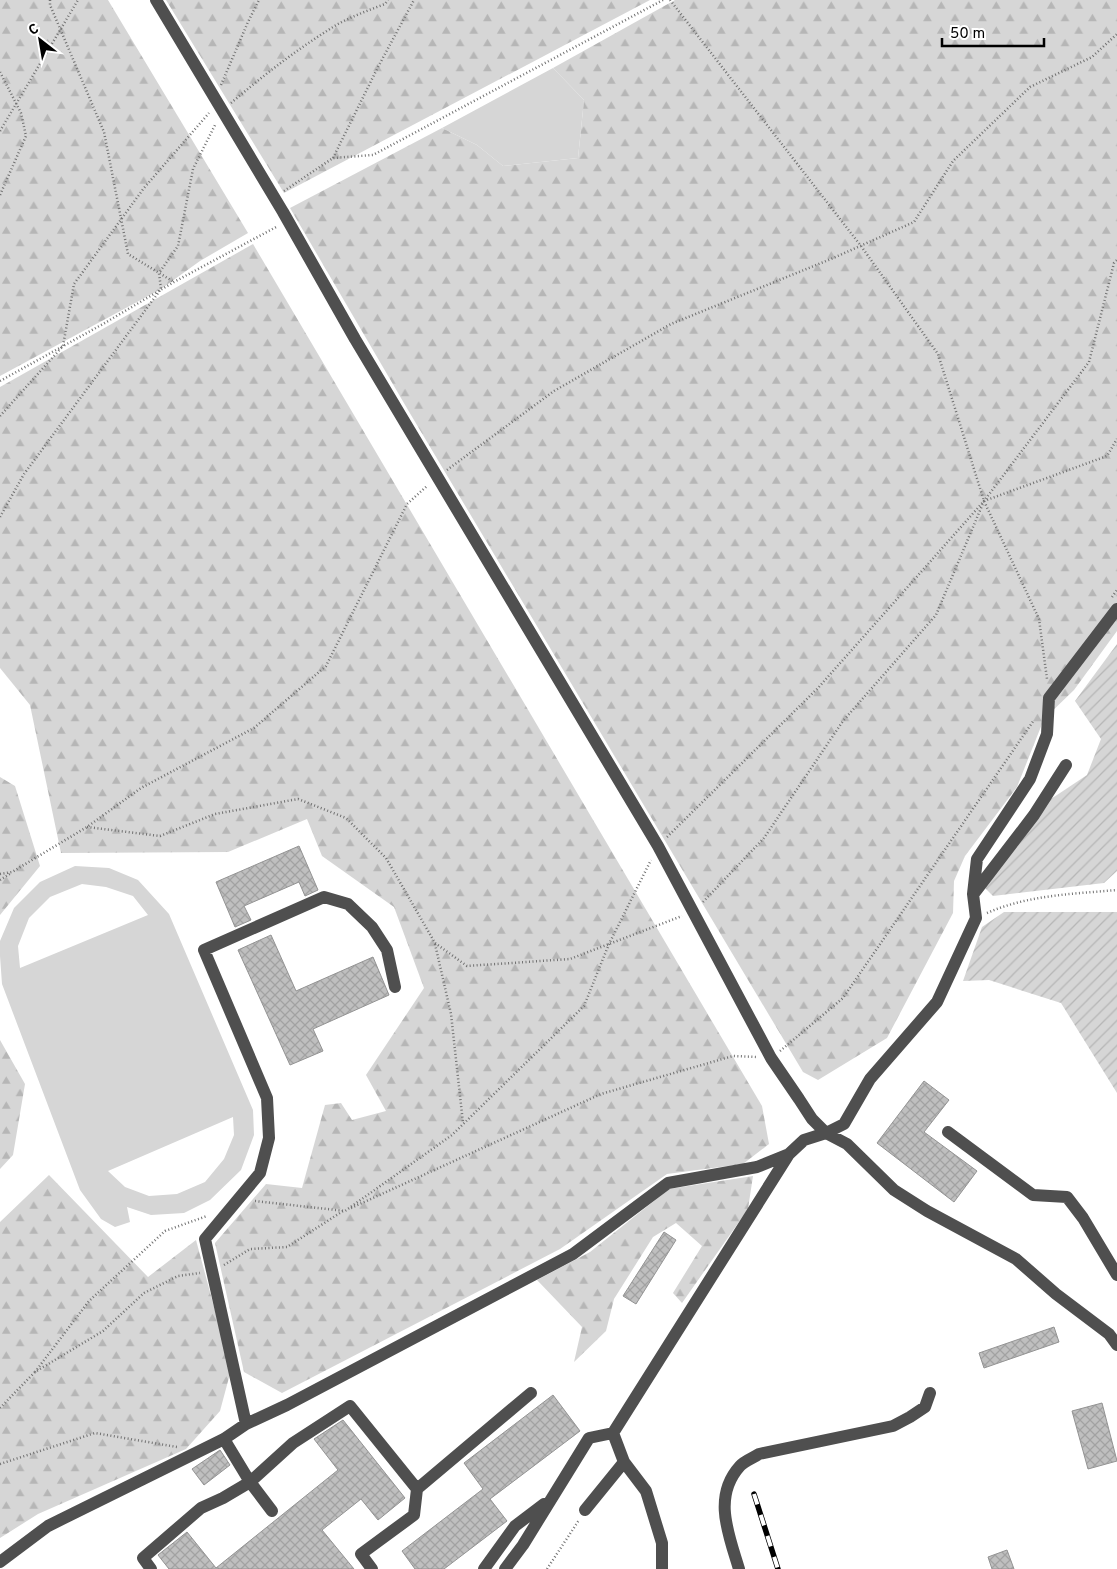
<svg xmlns="http://www.w3.org/2000/svg" width="1117" height="1569" font-family="Overpass,sans-serif">
<defs>
<pattern id="forest-firs" width="22" height="20" patternUnits="userSpaceOnUse" patternTransform="scale(1.25)"><rect width="22" height="20" fill="#d6d6d6"/><path d="M5 1l3.5 6h-7zM16 11l3.5 6h-7z" fill="#b6b6b6"/></pattern>
<pattern id="garden-furrows" width="10" height="10" patternUnits="userSpaceOnUse" patternTransform="scale(1.25)"><rect width="10" height="10" fill="#d6d6d6"/><path d="M-1 1l2-2M0 10L10 0M9 11l2-2" fill="none" stroke="#b6b6b6"/></pattern>
<pattern id="building-cross-hatch" width="8" height="8" patternUnits="userSpaceOnUse" patternTransform="scale(1.25)"><rect width="8" height="8" fill="#bfbfbf"/><path d="M0 0l8 8M0 8l8-8" fill="none" stroke="#a2a2a2"/></pattern>
</defs>
<rect width="100%" height="100%" fill="#fff"/>
<path fill="#d6d6d6" fill-rule="evenodd" d="M553,68L584,100L578,158L503,166L477,145L442,128Z
M75,866L109,868L138,880L169,914L253,1110L254,1135L241,1170L210,1200L184,1213L151,1215L127,1207L130,1222L115,1227L101,1219L80,1190L2,984L0,956V941L14,908L40,882ZM82,884L106,887L133,896L148,915L20,968L18,946L29,918L50,897ZM233,1117L234,1135L224,1159L205,1182L177,1194L149,1196L125,1187L108,1171Z"/>
<path fill="url(#forest-firs)" d="M0,0H108L248,233L200,261L161,289L0,376Z
M166,0H650L284,193Z
M675,0H1117V631L1074,690L1044,719L1017,787L965,856L954,881L953,913L887,1038L818,1080L803,1072L408,410L290,208L442,128L477,145L503,166L578,158L584,100L553,68Z
M253,244L762,1106L769,1144L743,1164L667,1174L560,1249L282,1393L244,1372L215,1243L266,1184L302,1188L325,1105L341,1103L352,1120L386,1111L366,1075L424,988L394,907L322,856L307,819L228,852L61,853L30,705L0,668V387Z
M0,777L15,786L40,866L0,915Z
M0,1040L25,1084L13,1155L0,1169Z
M49,1175L148,1277L196,1240L231,1370L220,1411L186,1449L38,1514L0,1538V1222Z
M753,1176L748,1209L682,1303L673,1293L702,1246L676,1223L653,1237L614,1299L606,1331L574,1362L582,1327L537,1280L590,1252L669,1189Z"/>
<path fill="url(#garden-furrows)" d="M1117,644V871L1104,883L993,896L985,888L1048,801L1087,775L1101,739L1075,701Z
M1004,912H1117V1093L1061,1003L989,980L963,981L982,927Z"/>
<path fill="url(#building-cross-hatch)" stroke="#939393" d="M299,846L318,890L305,896L299,882L244,906L251,920L235,927L216,882Z
M271,935L296,991L373,957L389,995L313,1029L323,1051L290,1065L238,950Z
M924,1081L949,1100L924,1132L977,1171L954,1202L877,1143Z
M664,1232L676,1240L636,1304L623,1296Z
M1054,1327L1059,1342L984,1368L979,1353Z
M553,1395L580,1431L490,1499L507,1521L444,1569H415L402,1551L483,1489L464,1463Z
M1102,1403L1117,1461L1088,1469L1072,1411Z
M343,1420L405,1498L378,1520L361,1499L322,1530L354,1569H169L158,1555L187,1532L216,1568L338,1470L314,1439Z
M220,1450L230,1465L204,1485L192,1469Z
M1007,1550L1014,1569H992L988,1557Z"/>
<g fill="none" stroke-linecap="round" stroke-linejoin="round">
<path stroke="#717171" stroke-width="2.5" stroke-dasharray="1 2.5" stroke-linecap="butt" d="M50,0V5L104,132L128,254L174,282
M670,0L861,246L938,354L984,501L1039,619L1047,679
M0,72L21,113L26,136L0,195
M221,85L248,22L259,0
M231,103C265,74 300,47 338,24C353,16 369,10 385,4L388,0
M0,131L78,0
M333,158L378,67L414,0
M284,191L333,158L373,155L663,0
M0,381L103,324L174,282L278,226
M0,416L63,346L74,284L144,188L209,113
M447,470L554,391L671,324L831,259L914,222L953,161L1030,87L1092,57L1117,34
M0,517L24,474L161,289L159,273L178,246L193,169L215,125
M1112,597L1117,590
M87,827L160,836L215,814L298,799L346,818L386,858L435,943L467,966L570,959L682,916
M667,837L818,688L984,501L1107,456L1117,439
M0,874L12,872L87,827L141,788L254,728L326,666L407,504L427,486
M0,880L11,873
M703,902L764,838L843,721L936,615L984,501L1089,362L1114,263L1117,260
M987,913C1028,895 1072,894 1117,890
M435,944L451,1014L463,1123
M780,1051L843,998L1034,720
M255,1201L345,1211L452,1135L584,1006L609,944L651,860
M351,1208L601,1094L733,1056L758,1057
M224,1265L250,1249L287,1247L343,1211
M35,1372L89,1301L165,1231L207,1216
M0,1408L35,1372L103,1331L144,1293L178,1276L200,1273
M0,1464L95,1433L177,1447
M547,1569L579,1520"/>
<path stroke="#4f4f4f" stroke-width="12" d="M156,0L283,212L355,339L658,846L771,1058L799,1099L812,1119L826,1133L847,1144L894,1190L927,1211L1016,1259L1056,1294L1109,1334L1117,1345
M975,892L1034,815L1066,765
M948,1132L1033,1195L1067,1197L1083,1218L1117,1275
M246,1424L205,1239L260,1173L269,1138L267,1098L204,950L324,897L348,904L372,927L387,950L395,987
M224,1439L250,1482L272,1511
M624,1462L646,1491L662,1543V1569
M585,1510L624,1462L613,1433L789,1154
M0,1562L48,1526L224,1439L246,1424L287,1405L573,1254L668,1183L757,1167L789,1154L804,1140L826,1133L844,1124L870,1079L937,1002L976,918L973,894L977,859L1030,779L1047,734L1049,698L1117,609
M151,1569L143,1558L201,1508L223,1498L250,1482L293,1443L350,1406L417,1489
M372,1569L361,1554L414,1515L417,1489L531,1393
M484,1569L515,1526L544,1504
M505,1569L523,1545L589,1438L613,1433
M739,1569C729,1535 712,1497 740,1466C744,1461 753,1458 759,1454L893,1426L910,1417L925,1407L930,1393"/>
<g stroke="#000" stroke-width="5.5">
<path id="rail" d="M754,1494L778,1569"/>
</g>
<use href="#rail" stroke="#fff" stroke-width="4" stroke-dasharray="11" stroke-linecap="butt"/>
</g>
<g transform="translate(40 40) rotate(329)" stroke="#ffffff" stroke-width="4" paint-order="stroke">
<path d="M0-4L9 19L0 12L-9 19Z" fill="#000000"/>
<text y="-8" font-size="14" font-weight="bold" text-anchor="middle" fill="#000000">С</text>
</g>
<path d="M942 38v8h102v-8" fill="none" stroke="#000000" stroke-width="2.5"/>
<text x="950" y="38" font-size="15" fill="#000000" stroke="#ffffff" stroke-width="4" paint-order="stroke">50 m</text>
</svg>
